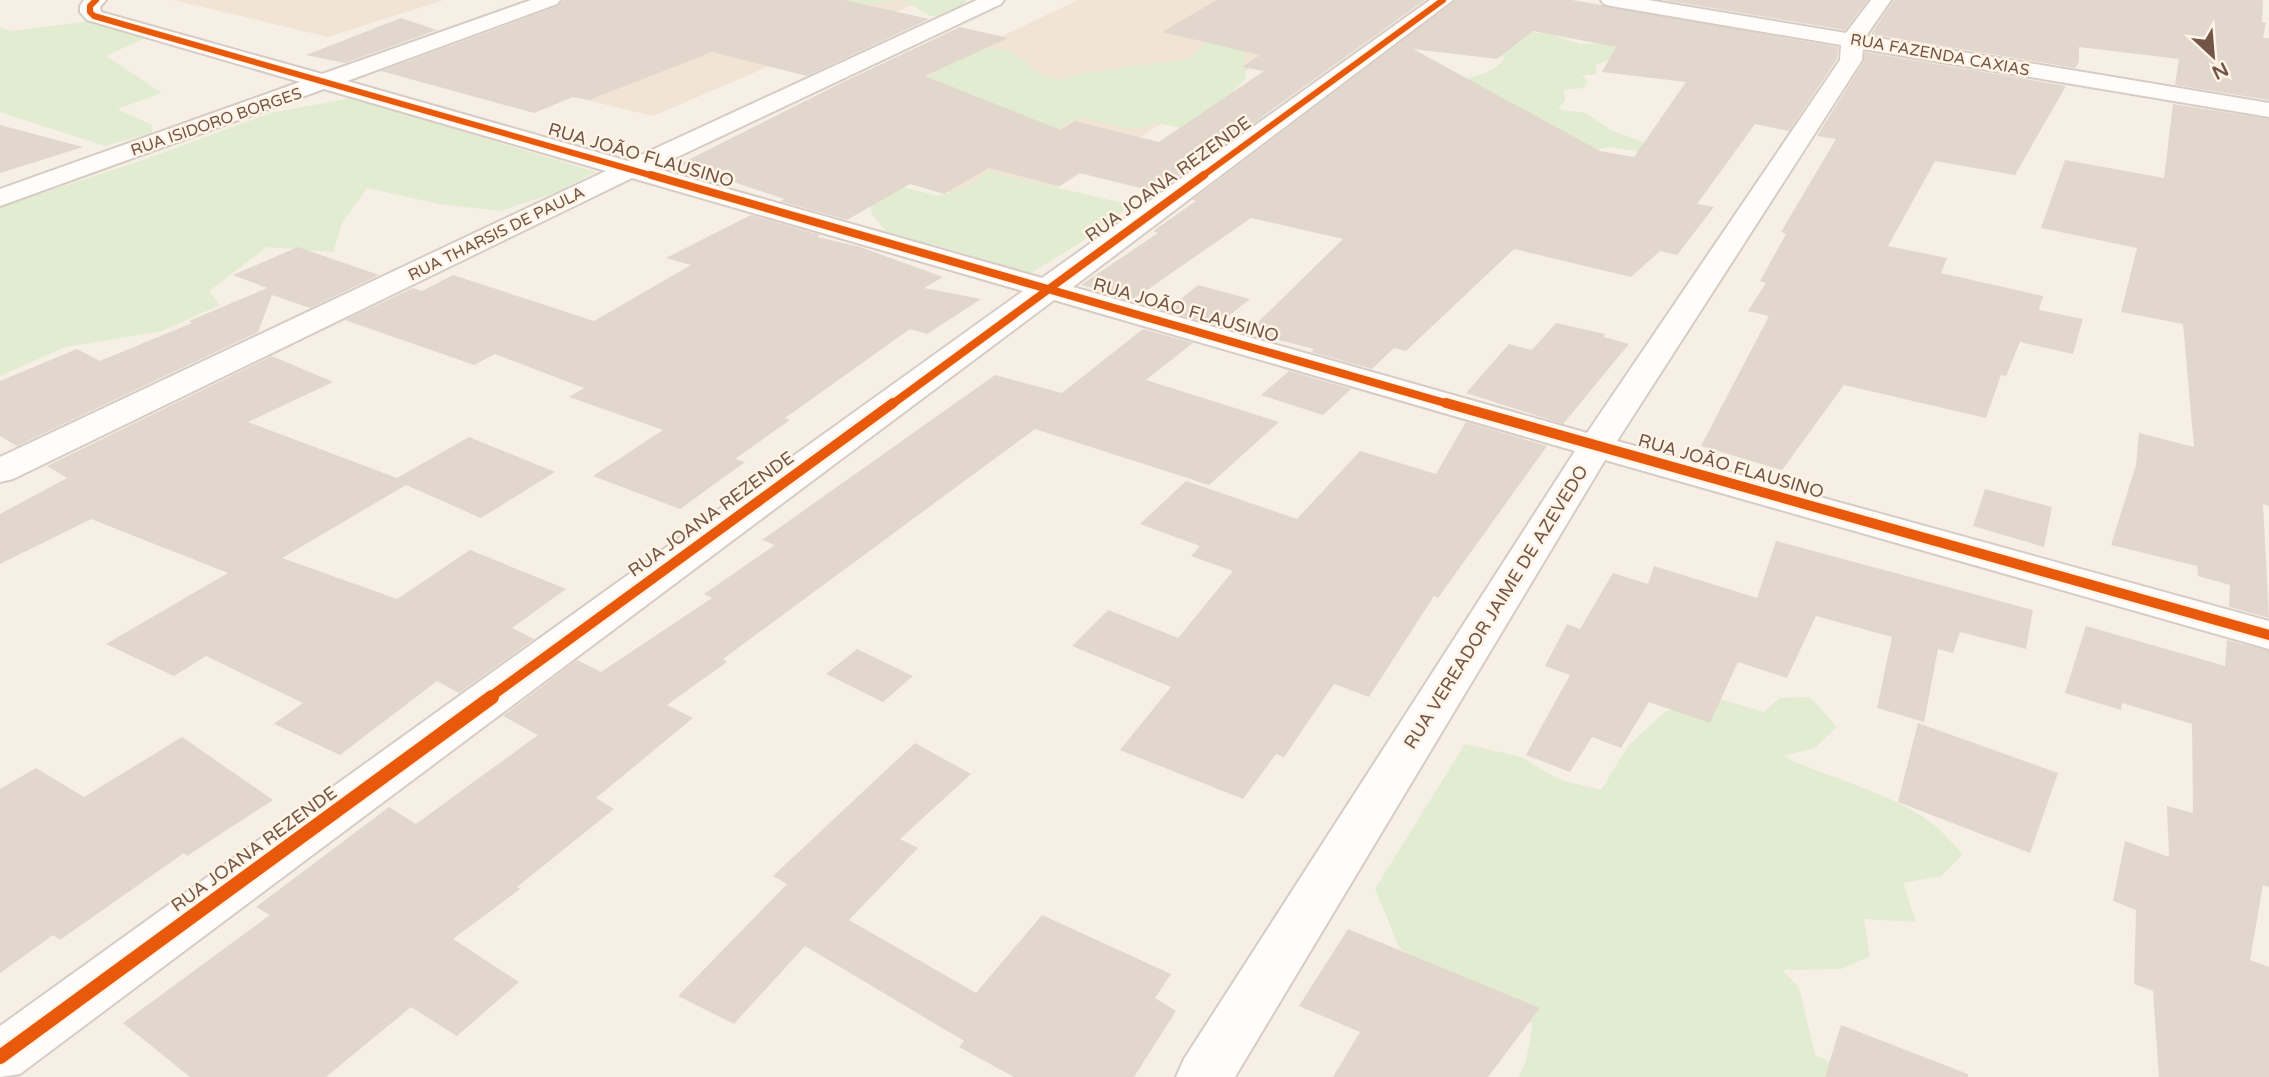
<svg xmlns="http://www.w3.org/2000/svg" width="2269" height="1077" font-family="'Varela Round',sans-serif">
<rect width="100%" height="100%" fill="#f6efe5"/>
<path fill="#f2e4d5" d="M173,0H444L328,37Z
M640,0H924L653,116L449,67Z
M1078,0H1361L1022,210L766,148Z"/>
<path fill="#e2ecd0" d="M826,0H967L954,16H930L903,0L847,7Z
M97,20L147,37L106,56L162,93L117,109L152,125V133L105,146L0,112V28L14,31Z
M1524,31L1554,35L1580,44L1605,43L1625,52L1619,58L1597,64L1595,75H1582L1588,82L1583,88L1564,90L1565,101L1558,109L1585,113L1613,131L1657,147L1656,155L1611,147L1576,153L1447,83C1467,76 1493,77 1505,57L1438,47Z
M1208,40L1247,45L1244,54L1246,79L1234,89L1232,99L1265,108L1259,127L1238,145L1218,144L1186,129L1157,123L1133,130L1081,117L1056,129L905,85L931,75L961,56L983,48L1009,50L1039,73L1059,80L1084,73L1190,59Z
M351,98L596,172L557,192L500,211L439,204L367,188L342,223L333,252L267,247L209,291L220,305L162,331L65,347L0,376V207L143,160L271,113Z
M986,171L1131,205L1077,245L1031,273L935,245L890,237L872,214L870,202L902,187L939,196L977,182Z
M1810,697L1837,727L1815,748L1782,756C1829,778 1879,789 1923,817C1938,826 1951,842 1963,854L1941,876L1903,883L1916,922L1864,919L1870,956L1841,969L1782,970L1799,987L1815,1055L1868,1077H1519L1526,1061L1533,1024L1400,949L1375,889L1465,744L1521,757L1560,780L1601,790L1629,745L1666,711L1724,700L1764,712L1779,698Z"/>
<path fill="#e2d7cd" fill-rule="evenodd" d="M563,0H844L929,19L807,76L712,52L589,100L573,97L534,113L381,71L558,6Z
M1217,0H1425L1157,192L1079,173L1059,186L989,168L944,194L910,184L847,220L780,201L784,199L680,164L839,84L960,27L1008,38L925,76L1061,130L1075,121L1159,142L1264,71L1242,67L1260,55L1162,32Z
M1456,0H1572L1838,47L1837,59L1789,131L1755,124L1697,204L1714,207L1677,255L1660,251L1631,277L1514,249L1406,351L1394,348L1372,369L1311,352L1314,349L1248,332L1343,239L1251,218L1134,299L1081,285L1158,233L1153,231L1196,201L1192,200ZM1533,31L1616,47L1602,72L1686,82L1634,157L1600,151L1413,49L1497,59Z
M1664,0H1868L1845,30Z
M1894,0H2263L2262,22L2266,23L2263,38H2269V100L2175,85L2179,59L2079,47V62L2075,68L1871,34Z
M401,18L437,30L345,63L306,55Z
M1865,52L2066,86L2015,175L1935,161L1888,246L1947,258L1941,273L2043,296L2039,310L2083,319L2073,354L2020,342L2006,376L2001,375L1986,418L1844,385L1782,470L1701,446L1769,316L1748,311L1766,283L1760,281L1786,234L1781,232L1836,139L1817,136L1864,61Z
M2173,104L2269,119V506L2263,504L2269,618L2229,607L2230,585L2198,576L2197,566L2111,545L2136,465L2139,433L2194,447L2183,324L2121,312L2137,248L2041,228L2065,160L2164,178Z
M0,125L83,147L0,173Z
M751,215L820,235L817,237L860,247L943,277L924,288L981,299L927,334L910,329L785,418L790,420L735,459L745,462L680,509L593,476L663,430L569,397L584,388L495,354L474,365L345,320L413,288L422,291L453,275L594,321L691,265L666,258Z
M298,247L379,275L310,308L272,295L258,332L17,446L0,436V381L77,349L100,361L192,323L189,321L267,288L233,275Z
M1198,285L1250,299L1217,325L1166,311Z
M1556,323L1605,334L1604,337L1629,344L1563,424L1466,393L1509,344L1532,350Z
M1143,329L1193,343L1146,380L1279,422L1209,485L1035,429L723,659L727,662L667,705L693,718L596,798L614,809L517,887L520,889L453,939L519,982L457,1036L411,1007L326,1077H190L123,1023L270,915L256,907L389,807L416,824L538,735L503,716L577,660L601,672L712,598L704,594L775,545L762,540L995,375L1062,393Z
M272,356L333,382L248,422L397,478L469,437L555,472L481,518L406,485L282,558L397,599L470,550L566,589L512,628L534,639L459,693L437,681L340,755L274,724L303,703L206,656L174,676L106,644L228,573L91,519L0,564V514L67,478L47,466Z
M1289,371L1351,389L1323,415L1261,395Z
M1466,422L1547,446L1438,598L1434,596L1369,697L1334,684L1284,757L1276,754L1243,799L1120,750L1171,687L1072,646L1108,610L1178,638L1233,571L1191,556L1200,546L1140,524L1186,481L1297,519L1360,451L1436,474Z
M1985,489L2052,507L2044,547L1973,526Z
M1776,541L2033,610L2026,649L1960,632L1953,653L1938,649L1924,722L1877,708L1892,637L1816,616L1787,678L1738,662L1710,723L1649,702L1621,748L1592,737L1570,772L1526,755L1570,675L1545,666L1567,624L1580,629L1613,573L1648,584L1654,566L1757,598Z
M2086,626L2225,666L2227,640L2269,651V887L2263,885L2250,960L2269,967V1077H2159L2153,991L2134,984L2136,910L2113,901L2125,841L2169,857L2167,806L2193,813L2192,724L2122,703L2121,710L2065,693Z
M857,649L913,676L883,702L826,674Z
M1918,723L2058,773L2030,853L1898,802Z
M182,737L273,800L187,856L184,853L60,940L53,935L0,973V789L36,768L84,797Z
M915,743L971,774L900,839L918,848L849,920L976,993L1042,915L1171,974L1155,998L1176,1011L1134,1077H1014L959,1047L964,1041L805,946L734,1024L678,996L787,884L773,876Z
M1348,929L1540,1008L1488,1077H1333L1360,1032L1299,1006Z
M1841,1025L1968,1074V1077H1825Z"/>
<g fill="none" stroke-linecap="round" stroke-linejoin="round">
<g stroke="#d7ccc4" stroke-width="4">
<path id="street" d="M84,0H106L100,7L101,12L322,74L531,0H560L557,4L347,81L628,161L977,0H1004L1001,4L654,168L1042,278L1430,0H1453L1073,287L1587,433L1840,60L1841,45L1611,6L1604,4L1601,0H1648L1846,33L1871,0H1891L1866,36L2269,103V117L1863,49L1862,60L1617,441L2269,621V649L1605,460L1235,1077H1176L1184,1059L1575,451L1054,300L20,1074L0,1077V1026L1023,291L632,178L13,479L0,482V457L606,171L324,89L0,206V189L300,82L87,20L80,12V6Z"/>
</g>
<use href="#street" fill="#fefdfb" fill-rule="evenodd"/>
<g stroke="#fff4e5" stroke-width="9">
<path id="cycleway-far3" d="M96,0L90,6V12L94,16L657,177
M1201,177L1443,0"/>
</g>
<g stroke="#fff4e5" stroke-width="11">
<path id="cycleway-far2" d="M651,175L1452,405
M891,405L1204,175"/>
</g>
<g stroke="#fff4e5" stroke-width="15">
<path id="cycleway-far1" d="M1446,403L2269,635
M489,698L893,403"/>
</g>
<g stroke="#fff4e5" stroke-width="18">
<path id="cycleway" d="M0,1057L492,697"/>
</g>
<use href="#cycleway-far3" stroke="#e8590c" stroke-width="6"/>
<use href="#cycleway-far2" stroke="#e8590c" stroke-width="8"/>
<use href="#cycleway-far1" stroke="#e8590c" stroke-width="10"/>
<use href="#cycleway" stroke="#e8590c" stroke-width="14"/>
</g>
<g text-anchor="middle" stroke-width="5" stroke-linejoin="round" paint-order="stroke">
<g font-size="16" fill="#725547" stroke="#fff4e5">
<text transform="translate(1940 54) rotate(10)" y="6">RUA FAZENDA CAXIAS</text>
<text transform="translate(216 121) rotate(-19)" y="6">RUA ISIDORO BORGES</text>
<text transform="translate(496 233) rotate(-26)" y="6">RUA THARSIS DE PAULA</text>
</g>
<g font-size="18" fill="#725547" stroke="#fff4e5">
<text transform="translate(641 155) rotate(16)" y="6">RUA JOÃO FLAUSINO</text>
<text transform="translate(1168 179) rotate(-36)" y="6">RUA JOANA REZENDE</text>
<text transform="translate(1186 310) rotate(16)" y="6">RUA JOÃO FLAUSINO</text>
<text transform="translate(1731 466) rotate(16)" y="6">RUA JOÃO FLAUSINO</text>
<text transform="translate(711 514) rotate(-36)" y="6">RUA JOANA REZENDE</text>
<text transform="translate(1496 607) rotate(-58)" y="6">RUA VEREADOR JAIME DE AZEVEDO</text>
<text transform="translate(254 849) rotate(-36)" y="6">RUA JOANA REZENDE</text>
</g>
</g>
<g transform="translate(2213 56) rotate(154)" stroke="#fff4e5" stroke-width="5" paint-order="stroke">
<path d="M0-5L12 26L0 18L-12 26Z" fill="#725547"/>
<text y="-10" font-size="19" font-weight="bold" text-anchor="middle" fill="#725547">N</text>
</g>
</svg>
